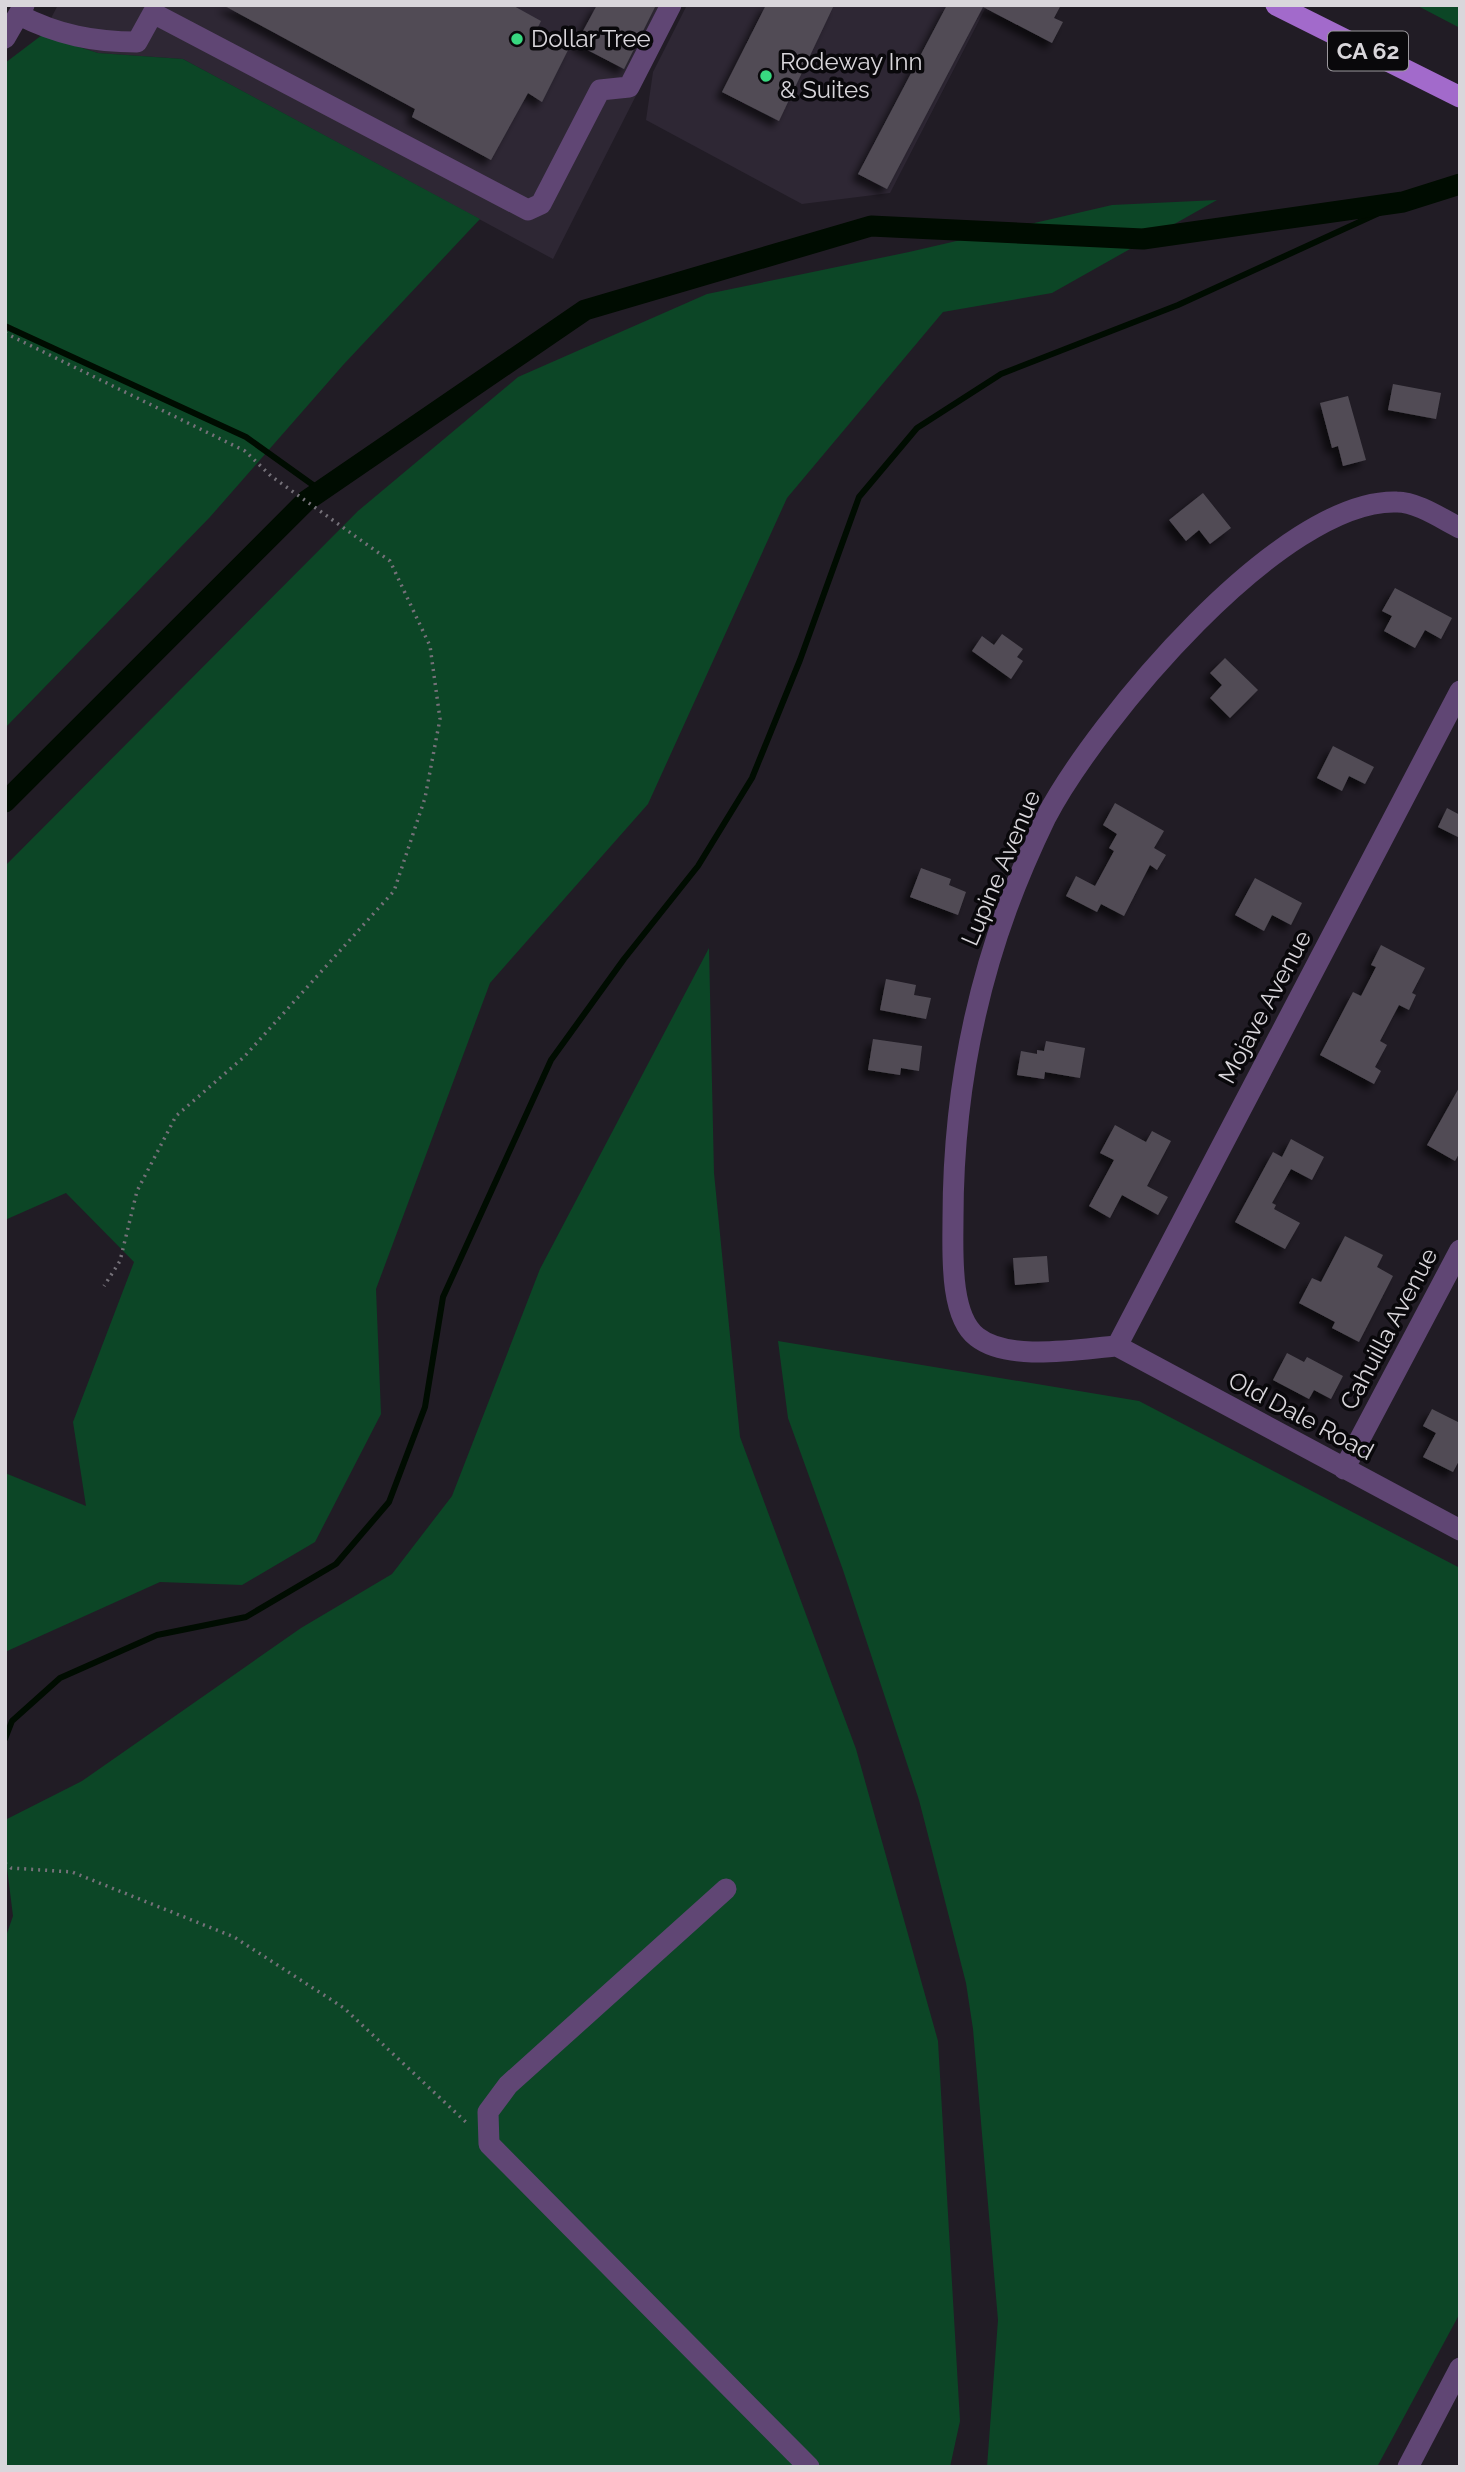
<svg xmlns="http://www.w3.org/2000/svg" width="1465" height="2472" font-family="Raleway,sans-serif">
<defs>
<filter id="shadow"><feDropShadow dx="-6" dy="6" stdDeviation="3.5" flood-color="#0009"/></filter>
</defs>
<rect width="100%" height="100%" fill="#211c25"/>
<path fill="#2e2734" d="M58,5H682L553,259L183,59L98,53L42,35Z
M687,5H987L890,193L802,204L646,120L653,72Z"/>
<path fill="#0c4626" d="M1416,5H1460V28Z
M42,35L98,53L183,59L480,219L344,364L210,517L5,728V63Z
M1217,200L1052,293L943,312L787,498L648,804L490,983L376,1289L381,1414L315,1542L242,1585L160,1582L5,1652V1473L86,1506L73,1422L134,1262L66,1193L5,1220V866L358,511L518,377L707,294L909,252L1112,205Z
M709,948L714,1173L740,1437L856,1749L938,2041L960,2421L950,2467H5V1939L13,1916L5,1852V1820L82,1781L301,1628L392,1574L452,1496L540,1269Z
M778,1341L1139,1401L1460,1568V2313L1377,2467H987L998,2320L973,2029L966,1983L919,1800L843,1570L788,1418Z"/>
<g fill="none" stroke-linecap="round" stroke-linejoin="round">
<path stroke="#000c01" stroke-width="6" d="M5,326L246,437L320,490
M5,1739L12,1721L60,1678L157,1635L246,1617L336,1564L389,1502L425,1407L443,1297L551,1060L624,959L698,866L752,778L800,660L859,497L917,428L1001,374L1178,305L1403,202"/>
<path stroke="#000c01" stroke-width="21" d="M5,802L306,501L585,310L871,226L1143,239L1403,202L1460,184"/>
</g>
<path fill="#514c55" filter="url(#shadow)" d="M223,5H512L541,21L536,31L569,48L542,102L528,93L491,160L412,117L415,109Z
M597,5H656L624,69L576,44Z
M766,5H834L779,121L722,92Z
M947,5H1061L1054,18L1063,22L1052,43L983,7L887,189L858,174Z
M1393,384L1441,393L1436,419L1388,410Z
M1348,396L1366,460L1343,466L1338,446L1332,448L1320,403Z
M1203,493L1231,528L1210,544L1199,530L1186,541L1169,520Z
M1395,588L1452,618L1441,639L1425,630L1415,648L1384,631L1392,616L1382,611Z
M1002,634L1023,649L1017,657L1023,661L1011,679L972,651L982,636L994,645Z
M1225,658L1258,690L1230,718L1210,698L1222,685L1210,673Z
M1333,746L1374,767L1365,784L1349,776L1342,791L1317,778Z
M1115,803L1164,831L1154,848L1166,855L1157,870L1150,865L1124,916L1101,904L1097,912L1066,896L1076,876L1095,886L1114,851L1109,848L1117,834L1103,825Z
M1447,808L1460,815V838L1438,827Z
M921,868L951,879L949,885L966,892L958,915L910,897Z
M1255,878L1302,903L1291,925L1272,915L1264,931L1235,915Z
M1381,945L1425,968L1412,993L1416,995L1409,1010L1399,1005L1380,1041L1387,1045L1375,1067L1381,1071L1374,1084L1320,1055L1353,992L1361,996L1376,967L1371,965Z
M886,979L916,985L914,995L931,998L926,1019L880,1010Z
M873,1039L922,1046L919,1071L901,1068L900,1075L868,1070Z
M1046,1041L1085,1048L1080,1078L1045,1072L1044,1079L1017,1075L1021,1051L1037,1054V1050L1044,1051Z
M1460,1086V1152L1455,1161L1427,1145Z
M1115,1125L1146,1142L1152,1131L1171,1141L1147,1186L1168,1197L1158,1215L1122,1195L1110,1218L1089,1206L1114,1160L1100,1153Z
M1291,1139L1324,1157L1312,1180L1291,1169L1272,1203L1276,1205L1274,1209L1300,1223L1285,1249L1235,1222L1273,1152L1282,1157Z
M1345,1236L1383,1255L1377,1267L1393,1276L1359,1342L1332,1328L1335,1322L1299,1303L1312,1278L1321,1282Z
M1047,1256L1049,1282L1015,1285L1013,1258Z
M1287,1353L1304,1362L1307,1357L1343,1376L1331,1399L1314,1390L1309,1399L1273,1380Z
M1432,1409L1460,1423V1459L1453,1472L1423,1457L1436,1433L1423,1426Z"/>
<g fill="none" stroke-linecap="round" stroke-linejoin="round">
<path stroke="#757179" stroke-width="3.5" stroke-dasharray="2 5" stroke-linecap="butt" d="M5,333L245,451L271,476L390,561L430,646L440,719L425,798L394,891L244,1057L176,1116L137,1191L120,1261L104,1286
M5,1863L11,1868L72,1872L234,1937L344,2008L469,2125"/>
<path stroke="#604674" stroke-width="21" d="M19,15C58,35 94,42 137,42L153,13L528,210L541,204L600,90L629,87L671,5
M5,38L24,5
M1117,1346C1079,1349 1009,1362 977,1337C949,1316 953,1250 953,1219C953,1112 970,1009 1007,908C1018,878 1032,846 1046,817C1096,722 1281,498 1397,502C1417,502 1442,519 1460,528
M1117,1346L1460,691
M1117,1346L1460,1530
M1344,1469L1460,1250
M726,1889L508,2085L488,2112L489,2144L809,2467
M1408,2467L1460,2368"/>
<path stroke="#a26acb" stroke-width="21" d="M1276,5L1460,97"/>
</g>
<g fill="#38d880" stroke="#09080b" stroke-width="2.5">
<circle cx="517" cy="39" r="7"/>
<circle cx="766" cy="76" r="7"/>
</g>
<g text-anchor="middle" stroke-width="7" stroke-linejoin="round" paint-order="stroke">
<rect fill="#09080b" stroke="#9b989d" stroke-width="2" x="1328" y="31.5" width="80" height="39" rx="5"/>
<g font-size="23" font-weight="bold" fill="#d9d6db">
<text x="1368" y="59">CA 62</text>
</g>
<g font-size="24" fill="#d9d6db" stroke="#09080b" text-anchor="start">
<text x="531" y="47">Dollar Tree</text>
<text x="780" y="70">Rodeway Inn<tspan x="780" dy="28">&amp; Suites</tspan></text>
</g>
<g font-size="24" fill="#d9d6db" stroke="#09080b">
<text transform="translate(1001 868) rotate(-67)" y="8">Lupine Avenue</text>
<text transform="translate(1265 1007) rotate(-62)" y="8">Mojave Avenue</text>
<text transform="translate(1389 1329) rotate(-62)" y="8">Cahuilla Avenue</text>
<text transform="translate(1301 1416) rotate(28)" y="8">Old Dale Road</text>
</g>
</g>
<rect width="1465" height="2472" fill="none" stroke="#d9d6db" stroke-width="14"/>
</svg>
